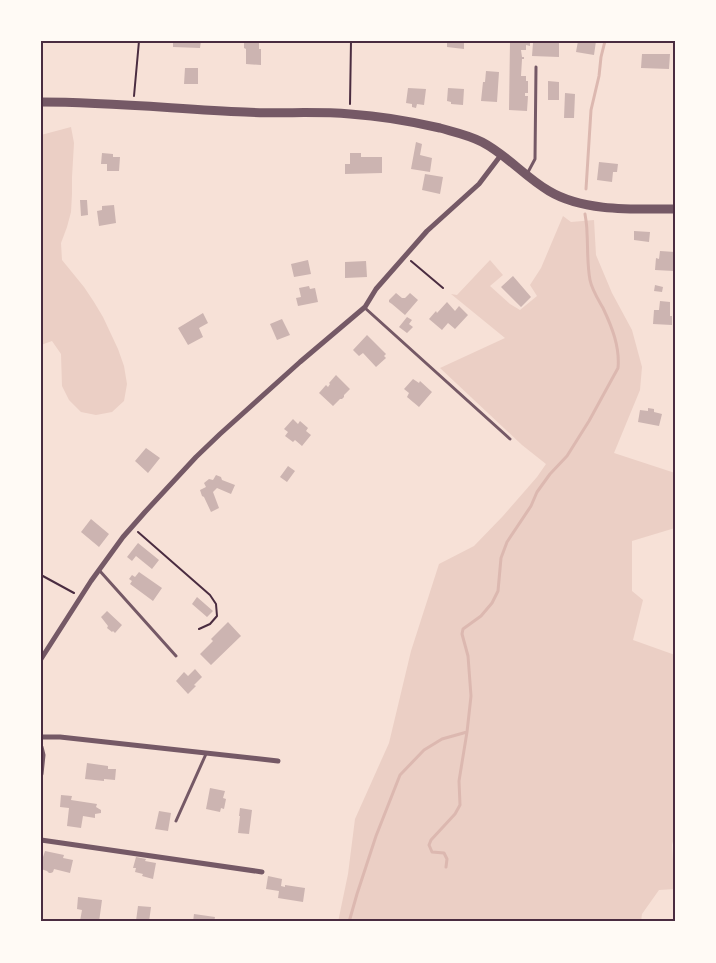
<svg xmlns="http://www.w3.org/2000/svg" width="716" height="963" font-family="'Roboto Condensed',sans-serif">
<rect width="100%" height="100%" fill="#f7e1d7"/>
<path fill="#ebcfc5" d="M71,127L74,143L72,177V194L71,212L67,227L61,243L62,260L84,287L94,302L103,317L118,349L124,366L127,384L124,401L112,412L96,415L81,412L69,400L62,386L61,354L52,341L41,345V135Z
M563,216L571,222L594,220L596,255L612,293L632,330L642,367L640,390L614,453L675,473V528L632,541V591L643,600L633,640L675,655V833L672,845L675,889L659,890L642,914L641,922H338L348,874L355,819L389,743L411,651L439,564L474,546L503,516L537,477L546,464L522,445L440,368L505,338L451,294L457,295L490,260L503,275L490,286L510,304L520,310L537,296L530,285L541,268Z"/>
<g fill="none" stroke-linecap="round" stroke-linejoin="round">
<path stroke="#dcb8b0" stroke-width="3" d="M586,189L591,110L599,76L601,57L605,41
M446,867L447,859L444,853L432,852L429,845L431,840L455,814L460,805L459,781L467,732L471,696L468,656L462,634L463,629L481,616L492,603L498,591L501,558L507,542L531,506L537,492L550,474L567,456L589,421L618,368C620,347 612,327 603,308C598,299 592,290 590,280C587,264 588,249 587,233C587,227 586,220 585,214
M349,922L357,894L376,836L400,775L424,750L442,739L467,732"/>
</g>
<path fill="#ccb4b1" d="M173,41H201L200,48L173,47Z
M244,41H250V43H259V49H261V65L246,64V49L244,48Z
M447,41H464V49L447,47Z
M510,41H559V57L532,56L533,43H530V46L526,45V50H521L522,57H524V59H522L521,76H526V81H528V93H525V96H528L527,111L509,110Z
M578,41H596L594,55L576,52Z
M642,54H670L669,69L641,68Z
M185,68H198V84H184Z
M486,71L499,72L497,102L481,101L483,82H485Z
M548,81L559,82V100H548Z
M408,88L426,89L424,105L417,104L416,108L412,107V104L406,103Z
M448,88L464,89L463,105L451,104V102L447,101Z
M565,93L575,94L574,118H564Z
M416,142L422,144L420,155L432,158L430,172L411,169Z
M102,153L113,154V157H120L119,171H107V164H101Z
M350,153H361V157H382V173L345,174V164H350Z
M599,162L618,164L617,172H613L612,182L597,180Z
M425,174L443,177L440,194L422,190Z
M80,200H87L88,215L81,216Z
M114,205L116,223L99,226L97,211L102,210V206Z
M634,231L650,232L649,242L634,240Z
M660,251L675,252L674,271L655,270L656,258L659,259Z
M308,260L311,274L294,277L291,264Z
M366,261L367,277L345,278V262Z
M513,276L531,297L521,307L501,287Z
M655,285L663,287L662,292L654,291Z
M309,286L310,289L315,288L318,302L298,306L296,298L301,297L299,288Z
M396,293L402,298H405L410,293L418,300L405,315L392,304L389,302V300Z
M660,301L670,302V316H672V325L653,324L654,310H659Z
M447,302L455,311L459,306L468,315L455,329L448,323L442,330L429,319L436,311L437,313Z
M203,313L208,323L199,328L203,337L188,345L178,328Z
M407,317L412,320L409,324L413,327L407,333L399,327Z
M282,319L290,335L277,340L270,324Z
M367,335L386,354L384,356L386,358L376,367L363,353L359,356L353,350Z
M336,375L350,389L344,395V397L342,399H340L333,406L319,393L326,385L328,387L330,384L329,383Z
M413,379L419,383L420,381L432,392L419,407L407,397L409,393L404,389Z
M648,408L654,409V412L662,414L659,426L638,422L640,410L648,411Z
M293,419L298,424L300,421L308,428L306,431L311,435L302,446L295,440L293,442L285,436L288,432L284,429Z
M146,448L160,458L148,473L135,461Z
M288,466L295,471L287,482L280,477Z
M216,475L221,477L222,480L235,485L231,494L217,488L213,492L219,508L211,512L204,497L202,496L200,490L206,487L204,483L209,479L213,480Z
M91,519L109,534L99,547L81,532Z
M138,543L159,560L152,569L136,556L132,561L127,557Z
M139,572L162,588L153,601L130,584L132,581L129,579L132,575L135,577Z
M197,597L213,611L207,617L192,604Z
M107,611L122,625L115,633L113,631L112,632L107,628L108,626L101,617Z
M228,622L241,636L211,665L200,654L213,641L211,639Z
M195,669L202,677L194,685L196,686L188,694L176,681L184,672L188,676Z
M87,763L108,766V769H116L115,780L104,779V781L85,779Z
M210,788L225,791L223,798L226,799L224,809L221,808L220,812L206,809Z
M61,795L72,796L71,800L97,804L96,807L101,810V813L95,814V818L83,816L81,828L67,826L69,808L60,807Z
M240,808L252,810L249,834L238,833L240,816H239Z
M159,811L171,813L168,831L155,829Z
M45,851L64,855L63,858L73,860L70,873L54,869L53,872L51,873H49L47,871L41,869L43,862L42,860Z
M136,857L146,859L145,861L156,863L153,879L142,876L143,874L135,872L136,868H133Z
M268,876L282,879L281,886L285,887V885L305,888L303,902L278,898L279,891L266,889Z
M78,897L102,900L99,922L80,921L82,910L77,909Z
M138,906L151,907L149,922L136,921Z
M194,914L215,917L214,922H193Z"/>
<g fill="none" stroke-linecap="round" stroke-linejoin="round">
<path stroke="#4a2c40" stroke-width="2" d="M134,96L139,41
M350,104L351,41
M411,261L443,288
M138,532L210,595L216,604L217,616L210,624L199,629
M41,575L74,593"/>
<path stroke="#755966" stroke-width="3" d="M527,174L535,159L536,67
M365,308L510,439
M99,570L176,656
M176,821L206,754"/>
<path stroke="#755966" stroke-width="5" d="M41,659L91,581L123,537L145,512L196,457L220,434L300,362L365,307L376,289L427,231L479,184L501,155
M41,737H60L278,761
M41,747L43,755L41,774
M41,840L262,872"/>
<path stroke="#755966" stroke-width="9" d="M41,102C109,102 177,109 245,112C280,114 315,111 350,114C380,116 410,121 440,128C454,132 469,135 482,142C507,155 525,177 549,191C584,212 635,209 675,209"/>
</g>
<rect width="716" height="963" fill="none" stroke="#fffaf5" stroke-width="85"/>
<rect x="42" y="42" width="632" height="878" fill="none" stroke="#4a2c40" stroke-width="2"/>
</svg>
